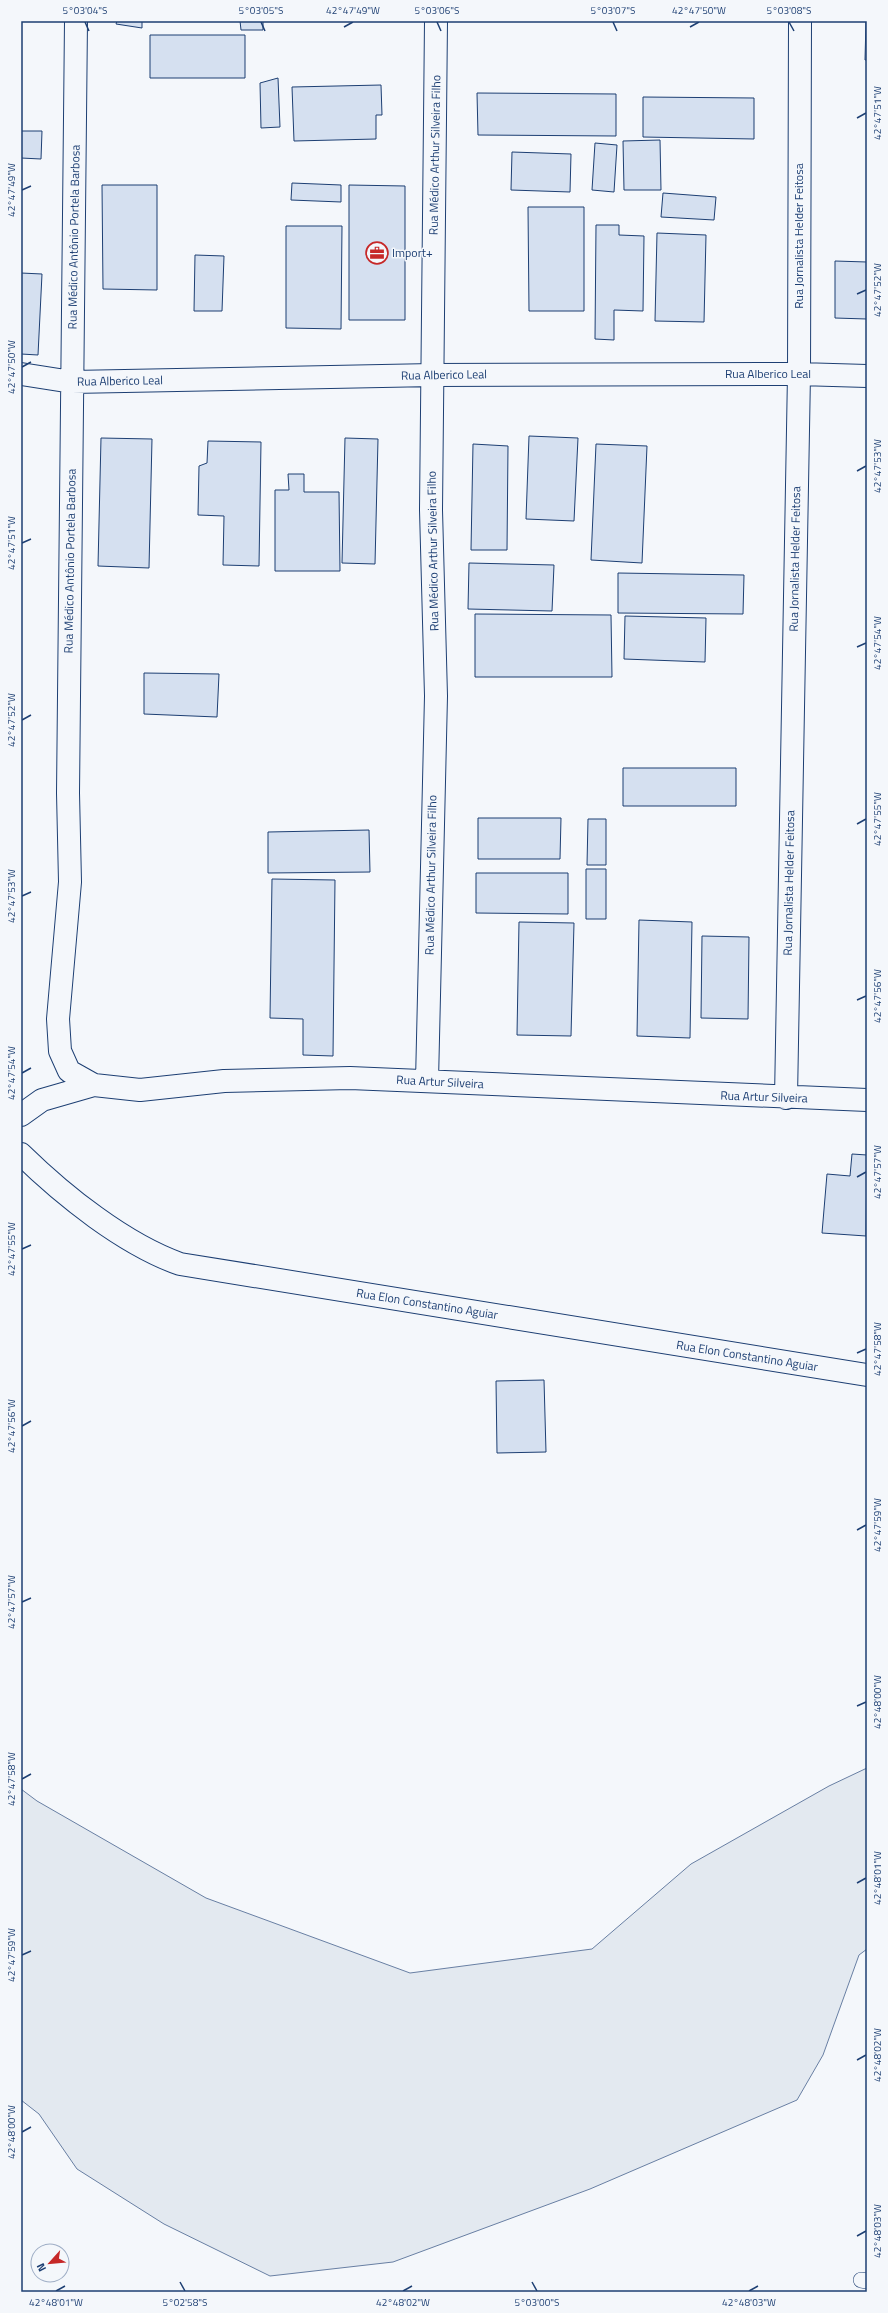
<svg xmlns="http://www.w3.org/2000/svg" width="888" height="2313" font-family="'Titillium Web',sans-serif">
<rect width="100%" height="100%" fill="#f4f7fb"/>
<path fill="#e3e9f0" stroke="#687fa3" d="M867,1768V1949L859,1955L823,2055L797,2100L590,2189L393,2262L270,2276L164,2224L77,2169L39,2114L21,2100V1789L37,1801L206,1898L410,1973L592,1949L691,1864L829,1786Z"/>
<path fill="#d5e0f0" stroke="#1d3f73" d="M117,21H142V28L116,24Z
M240,21H263V30H241Z
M866,21H867V60H865Z
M150,35H245V78H150Z
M278,78L280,127L261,128L260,83Z
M381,85L382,115H376V139L294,141L292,87Z
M477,93L616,94V136L478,135Z
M643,97L754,98V139L643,137Z
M21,131H42L41,159L21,158Z
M660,140L661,190H624L623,141Z
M595,143L617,145L614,192L592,190Z
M512,152L571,154L570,192L511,190Z
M292,183L341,185V202L291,200Z
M102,185H157V290L103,289Z
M349,185L405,186V320H349Z
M663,193L716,197L714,220L661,217Z
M528,207H584V311H529Z
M596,225H619V235L644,236L643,311L614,310V340L595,339Z
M286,226H342L341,329L286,328Z
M657,233L706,235L704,322L655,321Z
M195,255L224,256L222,311H194Z
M835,261L867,262V319L835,318Z
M21,273L42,274L38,355L21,354Z
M529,436L578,438L574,521L526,519Z
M101,438L152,439L149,568L98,566Z
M345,438L378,439L375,564L342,563Z
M208,441L261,442L259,566L223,565L224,516L198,515L199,466L207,463Z
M473,444L508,446L507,550H471Z
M596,444L647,446L642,563L591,560Z
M288,474H304V492H339L340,571H275V490H289Z
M469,563L554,565L552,611L468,609Z
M618,573L744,575L743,614L618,613Z
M475,614L611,615L612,677H475Z
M625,616L706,618L705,662L624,659Z
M144,673L219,674L217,717L144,714Z
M623,768H736V806H623Z
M478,818H561L560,859H478Z
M588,819H606V865H587Z
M369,830L370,872L268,873V832Z
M586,869H606V919H586Z
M476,873H568V914L476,913Z
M272,879L335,880L333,1056L303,1055V1019L270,1018Z
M639,920L692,922L690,1038L637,1036Z
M519,922L574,923L571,1036L517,1035Z
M702,936L749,937L748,1019L701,1018Z
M852,1154L867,1155L866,1236L822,1233L827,1174L850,1176Z
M544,1380L546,1452L497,1453L496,1381Z"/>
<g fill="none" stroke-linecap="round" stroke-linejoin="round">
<g stroke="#1d3f73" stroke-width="16">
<path id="lane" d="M861,2280L867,2281"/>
</g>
<g stroke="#1d3f73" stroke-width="24">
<path id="street" d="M76,21L68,793L70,882L58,1019L60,1051L69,1071L94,1085
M21,374L72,382L433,375L799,374L867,376
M427,1081L436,696L431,510L436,21
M786,1098L799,374L800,21
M21,1115L42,1100L94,1085L140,1090L224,1081L350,1078L867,1100
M21,1154C64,1196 124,1244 180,1264L867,1375"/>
</g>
<use href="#lane" stroke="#f4f7fb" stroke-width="15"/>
<use href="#street" stroke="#f4f7fb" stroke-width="22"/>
</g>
<path fill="none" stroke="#1d3f73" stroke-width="1.5" d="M85,22L89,31M261,22L265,31M437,22L441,31M613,22L617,31M789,22L794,31M344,27L353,22M690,27L699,22M857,118L866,113M22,190L31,186M857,294L866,290M22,367L31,362M857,471L866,466M22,543L31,539M857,647L866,643M22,720L31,715M857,824L866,819M22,896L31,892M857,1000L866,996M22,1073L31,1068M857,1177L866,1172M22,1249L31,1245M857,1353L866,1349M22,1426L31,1421M857,1530L866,1525M22,1602L31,1598M857,1706L866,1702M22,1779L31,1774M857,1883L866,1878M22,1955L31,1951M857,2060L866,2055M22,2132L31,2127M857,2236L866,2231M180,2282L185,2291M532,2282L537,2291M56,2291L65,2286M403,2291L412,2286M749,2291L758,2286"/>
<defs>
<g id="office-ring" transform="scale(1.15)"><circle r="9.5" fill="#f4f7fb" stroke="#c62828" stroke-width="1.5"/><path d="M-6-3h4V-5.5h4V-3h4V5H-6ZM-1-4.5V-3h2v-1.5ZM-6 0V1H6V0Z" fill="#c62828"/></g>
</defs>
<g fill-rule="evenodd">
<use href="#office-ring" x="377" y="253"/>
</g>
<g text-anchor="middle" stroke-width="3" stroke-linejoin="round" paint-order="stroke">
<g font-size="12" fill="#1d3f73" stroke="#f4f7fb">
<text transform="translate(435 155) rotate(-89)" y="4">Rua Médico Arthur Silveira Filho</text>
<text transform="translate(799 236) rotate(-90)" y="4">Rua Jornalista Helder Feitosa</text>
<text transform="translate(74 237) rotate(-89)" y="4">Rua Médico Antônio Portela Barbosa</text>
<text x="768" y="378">Rua Alberico Leal</text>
<text transform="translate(444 375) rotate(-1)" y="4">Rua Alberico Leal</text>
<text transform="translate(120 381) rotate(-1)" y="4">Rua Alberico Leal</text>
<text transform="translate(433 551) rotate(-91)" y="4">Rua Médico Arthur Silveira Filho</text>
<text transform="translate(795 559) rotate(-89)" y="4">Rua Jornalista Helder Feitosa</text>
<text transform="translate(70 561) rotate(-89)" y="4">Rua Médico Antônio Portela Barbosa</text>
<text transform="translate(431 875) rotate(-89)" y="4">Rua Médico Arthur Silveira Filho</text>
<text transform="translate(789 883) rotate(-89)" y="4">Rua Jornalista Helder Feitosa</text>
<text transform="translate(440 1082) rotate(3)" y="4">Rua Artur Silveira</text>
<text transform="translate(764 1097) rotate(2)" y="4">Rua Artur Silveira</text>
<text transform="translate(427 1304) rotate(9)" y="4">Rua Elon Constantino Aguiar</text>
<text transform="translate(747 1356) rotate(9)" y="4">Rua Elon Constantino Aguiar</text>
</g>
<g font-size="12" fill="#1d3f73" stroke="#f4f7fb" text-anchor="start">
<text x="392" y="257">Import+</text>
</g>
</g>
<rect width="888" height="2313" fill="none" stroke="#f4f7fb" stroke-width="44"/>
<g transform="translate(50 2263) rotate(243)"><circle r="19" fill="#f4f7fb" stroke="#9eadc5"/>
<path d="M0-3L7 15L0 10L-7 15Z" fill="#c62828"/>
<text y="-6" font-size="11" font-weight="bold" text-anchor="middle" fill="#1d3f73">N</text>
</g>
<rect x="22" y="22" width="844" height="2269" fill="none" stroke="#1d3f73" stroke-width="1.5"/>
<g font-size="10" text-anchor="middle" fill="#1d3f73">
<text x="85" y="14">5°03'04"S</text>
<text x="261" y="14">5°03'05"S</text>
<text x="353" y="14">42°47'49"W</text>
<text x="437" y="14">5°03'06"S</text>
<text x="613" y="14">5°03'07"S</text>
<text x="699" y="14">42°47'50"W</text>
<text x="789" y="14">5°03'08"S</text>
<text transform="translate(877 113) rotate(-90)" y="4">42°47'51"W</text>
<text transform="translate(11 190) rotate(-90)" y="4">42°47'49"W</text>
<text transform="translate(877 290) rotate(-90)" y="4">42°47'52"W</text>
<text transform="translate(11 367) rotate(-90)" y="4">42°47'50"W</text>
<text transform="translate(877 466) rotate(-90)" y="4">42°47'53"W</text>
<text transform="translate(11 543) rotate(-90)" y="4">42°47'51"W</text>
<text transform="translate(877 643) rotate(-90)" y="4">42°47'54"W</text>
<text transform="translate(11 720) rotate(-90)" y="4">42°47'52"W</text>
<text transform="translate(877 819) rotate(-90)" y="4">42°47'55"W</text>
<text transform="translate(11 896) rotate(-90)" y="4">42°47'53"W</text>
<text transform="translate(877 996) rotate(-90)" y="4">42°47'56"W</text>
<text transform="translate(11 1073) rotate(-90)" y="4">42°47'54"W</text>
<text transform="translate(877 1172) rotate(-90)" y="4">42°47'57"W</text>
<text transform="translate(11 1249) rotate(-90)" y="4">42°47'55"W</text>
<text transform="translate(877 1349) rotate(-90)" y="4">42°47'58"W</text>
<text transform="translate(11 1426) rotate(-90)" y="4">42°47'56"W</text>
<text transform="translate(877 1525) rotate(-90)" y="4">42°47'59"W</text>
<text transform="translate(11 1602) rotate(-90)" y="4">42°47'57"W</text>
<text transform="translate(877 1702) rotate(-90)" y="4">42°48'00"W</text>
<text transform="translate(11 1779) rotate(-90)" y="4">42°47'58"W</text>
<text transform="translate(877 1878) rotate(-90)" y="4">42°48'01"W</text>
<text transform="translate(11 1955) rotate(-90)" y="4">42°47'59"W</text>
<text transform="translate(877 2055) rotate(-90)" y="4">42°48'02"W</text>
<text transform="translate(11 2132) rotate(-90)" y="4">42°48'00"W</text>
<text transform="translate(877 2231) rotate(-90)" y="4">42°48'03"W</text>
<text x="56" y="2306">42°48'01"W</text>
<text x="185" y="2306">5°02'58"S</text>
<text x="403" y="2306">42°48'02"W</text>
<text x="537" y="2306">5°03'00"S</text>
<text x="749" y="2306">42°48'03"W</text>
</g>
</svg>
